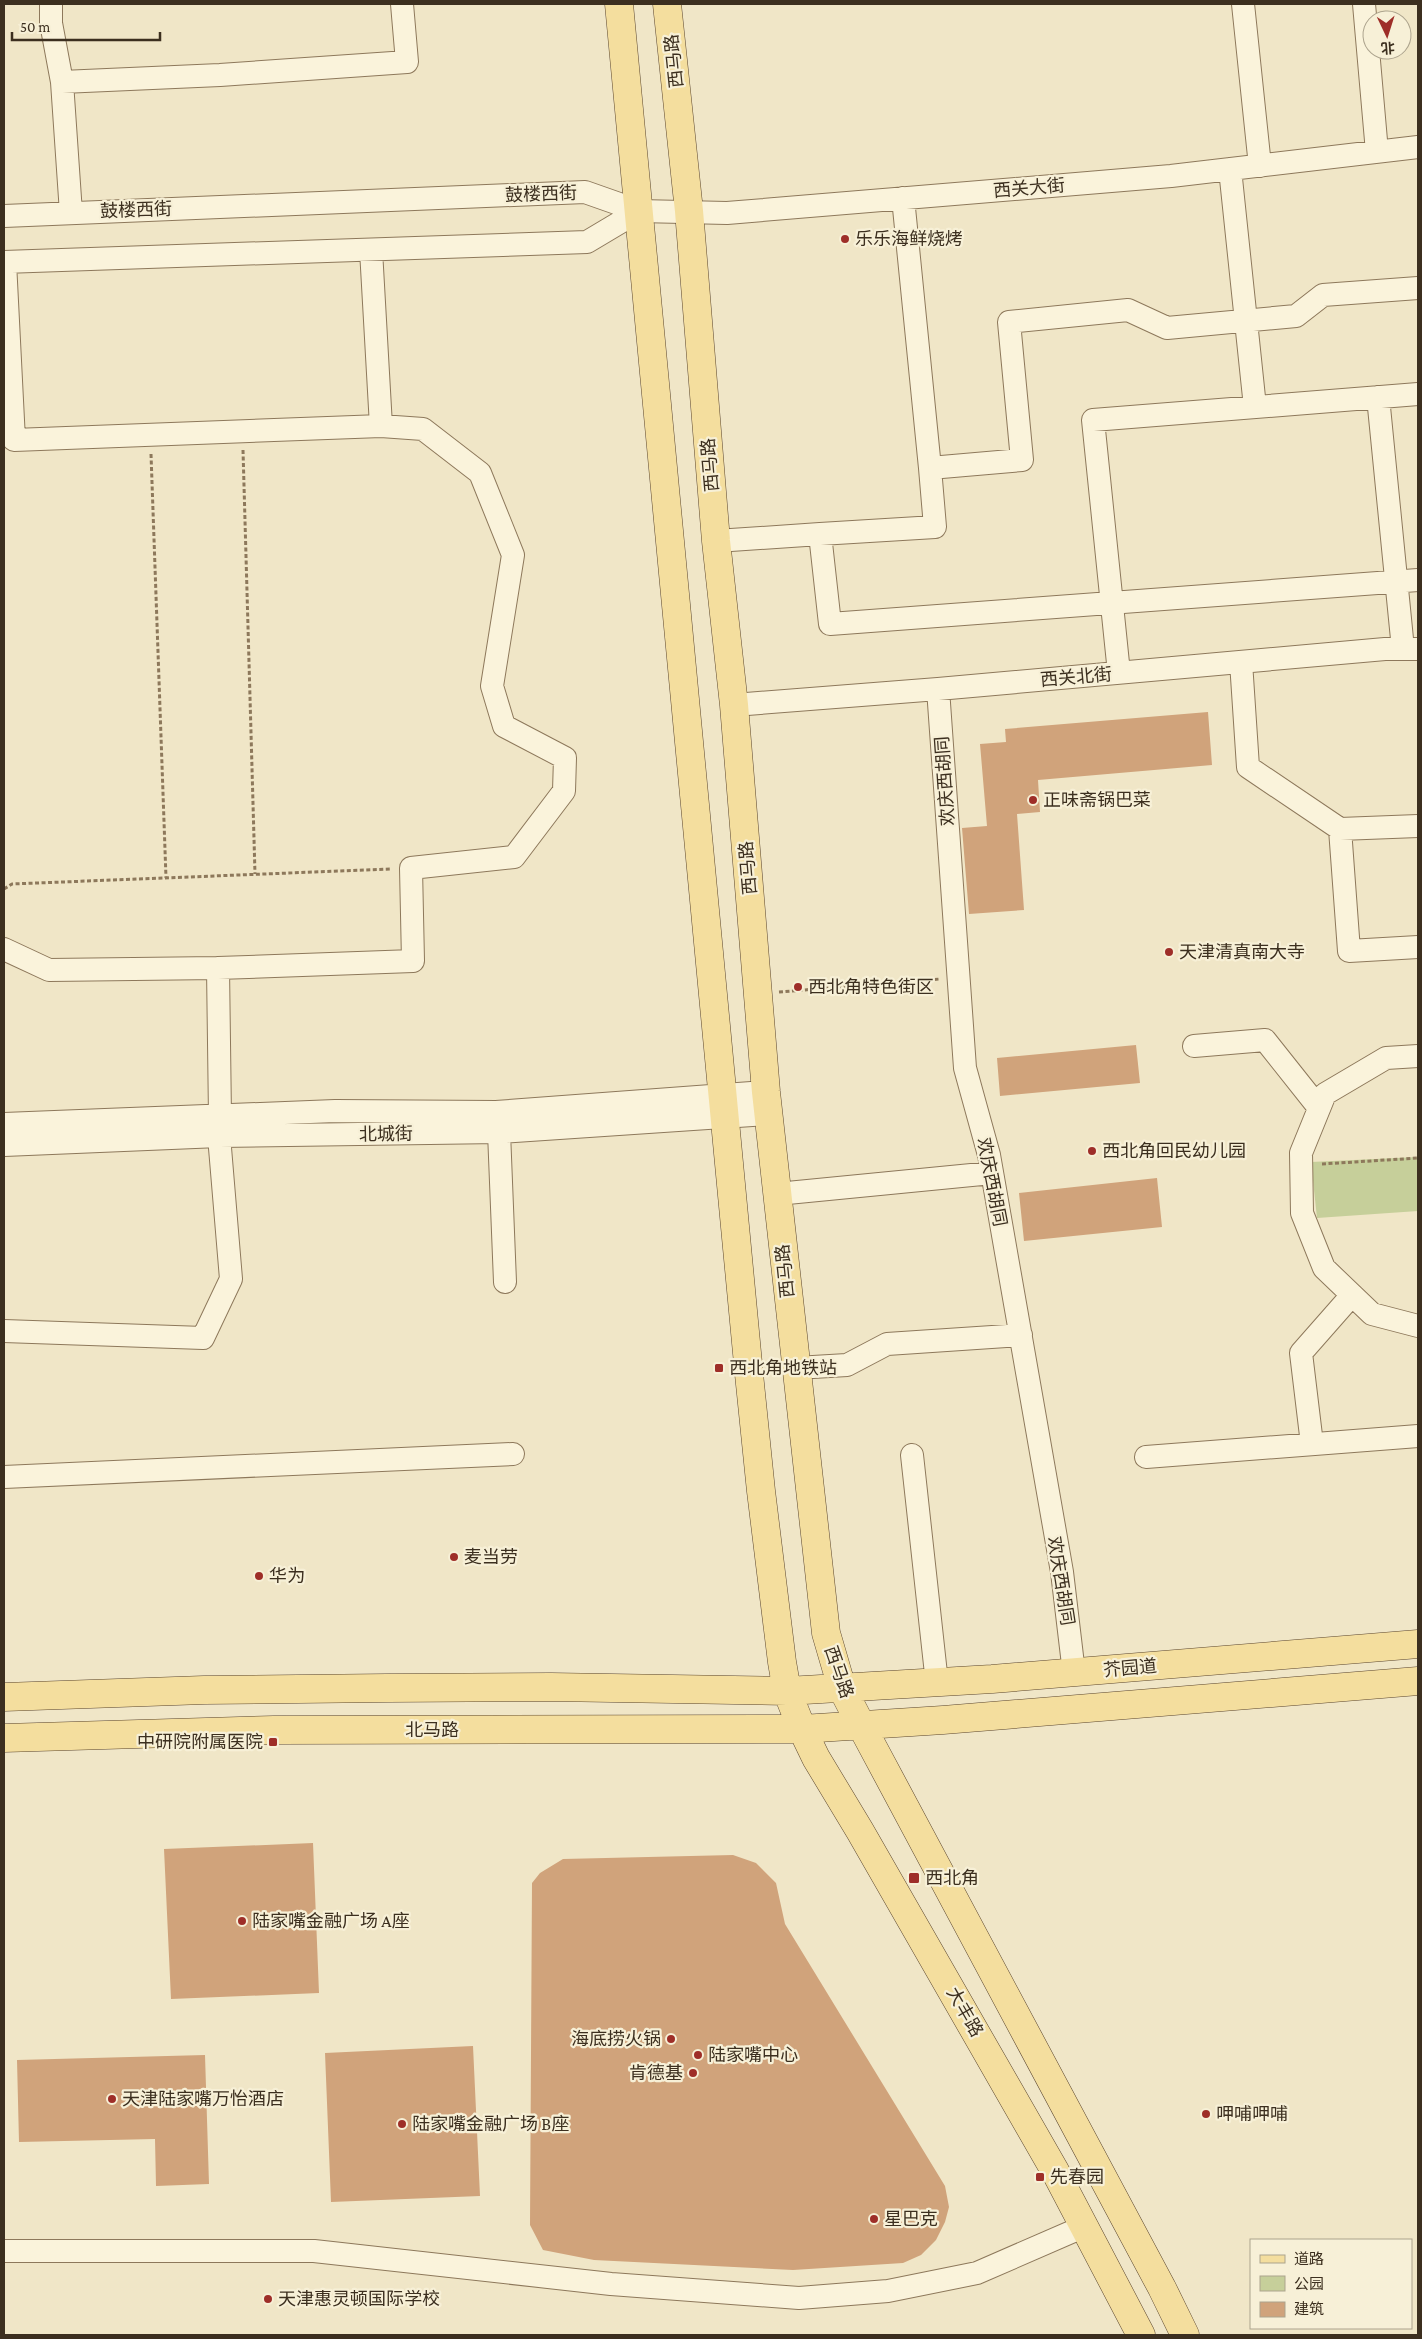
<svg xmlns="http://www.w3.org/2000/svg" width="1422" height="2339" font-family="'Crimson Pro','Noto Sans SC',serif">
<rect width="100%" height="100%" fill="#f0e6c7"/>
<path fill="#c6cf9a" d="M1418,1157V1211L1317,1218L1311,1162Z"/>
<path fill="#d0a37b" d="M1208,712L1212,765L1038,780L1040,812L1017,814L1024,910L969,914L962,828L987,826L980,744L1006,742L1005,729Z
M1136,1045L1140,1083L1000,1096L997,1058Z
M1157,1178L1162,1227L1024,1241L1019,1193Z
M313,1843L319,1993L171,1999L164,1849Z
M733,1855L756,1863L776,1883L785,1924L945,2186L949,2207L945,2222L936,2240L921,2255L903,2263L793,2270L594,2260L543,2250L530,2225L532,1883L540,1873L563,1859Z
M473,2046L480,2196L331,2202L325,2053Z
M205,2055L209,2184L156,2186L155,2139L19,2142L17,2060Z"/>
<g fill="none" stroke-linecap="round" stroke-linejoin="round">
<g stroke="#8d785b" stroke-width="24">
<path id="minor" d="M51,4V23L62,82L220,75L407,62L402,4
M1243,4L1260,166
M1364,4L1377,152
M62,82L71,213
M1230,169L1255,407
M903,198L930,468
M4,216L585,192L639,211L727,213L1171,176L1418,147
M371,250L381,426
M4,262L587,242L639,211
M5,262L14,440L381,426L423,429L480,473L513,555L492,686L504,726L565,758L564,791L514,857L411,868L413,961L218,968
M1378,397L1403,649
M820,534L935,527L930,468L1022,460L1009,322L1128,310L1167,328L1296,316L1323,295L1418,288
M716,541L820,534L830,624L1418,580
M1241,662L1248,767L1340,829L1418,826
M1119,673L1093,420L1418,394
M938,689L965,1068L989,1155L1062,1572L1074,1673
M734,705L938,689L1385,649H1418
M1340,829L1349,951L1418,947
M4,949L49,970L218,968L220,1117
M1194,1046L1265,1040L1319,1108
M1418,1056L1386,1058L1325,1094L1301,1153L1302,1213L1324,1268L1372,1314L1418,1326
M4,1124L335,1111L496,1112L766,1092
M499,1132L505,1282
M4,1145L219,1136L499,1132L769,1114
M777,1194L992,1173
M4,1331L203,1338L231,1279L219,1136
M796,1368L847,1365L887,1344L1021,1335
M1312,1444L1301,1353L1352,1295
M912,1455L937,1683
M1146,1457L1418,1436
M4,1477L513,1454
M4,2251H314L611,2284L799,2298L888,2291L977,2273L1085,2226"/>
</g>
<g stroke="#5b462f" stroke-width="29">
<path id="major" d="M619,4L749,1374L761,1491L782,1662L787,1691L802,1729L816,1758L860,1831L1055,2171L1141,2335
M667,4L689,211L716,541L734,705L766,1092L826,1633L842,1688L861,1725L1162,2288L1185,2335
M4,1697L204,1690L387,1688L551,1687L787,1691L992,1679L1418,1644
M4,1738L274,1730L802,1729L943,1720L1418,1681"/>
</g>
<path stroke="#8d785b" stroke-width="3" stroke-dasharray="4 2.5" stroke-linecap="butt" d="M243,450L255,874
M151,454L166,878
M4,889L12,884L390,869
M779,992L940,979
M1322,1164L1418,1158"/>
<use href="#minor" stroke="#faf3db" stroke-width="22"/>
<use href="#major" stroke="#f4de9e" stroke-width="28"/>
</g>
<g fill="#9e2e28" stroke="#f7f0d7" stroke-width="2">
<circle cx="845" cy="239" r="5"/>
<circle cx="1033" cy="800" r="5"/>
<circle cx="1169" cy="952" r="5"/>
<circle cx="798" cy="987" r="5"/>
<circle cx="1092" cy="1151" r="5"/>
<rect x="714" y="1363" width="10" height="10" rx="2.5"/>
<circle cx="454" cy="1557" r="5"/>
<circle cx="259" cy="1576" r="5"/>
<rect x="268" y="1737" width="10" height="10" rx="2.5"/>
<rect x="908" y="1872" width="12" height="12" rx="2.5"/>
<circle cx="242" cy="1921" r="5"/>
<circle cx="671" cy="2039" r="5"/>
<circle cx="698" cy="2055" r="5"/>
<circle cx="693" cy="2073" r="5"/>
<circle cx="112" cy="2099" r="5"/>
<circle cx="1206" cy="2114" r="5"/>
<circle cx="402" cy="2124" r="5"/>
<rect x="1035" y="2172" width="10" height="10" rx="2.5"/>
<circle cx="874" cy="2219" r="5"/>
<circle cx="268" cy="2299" r="5"/>
</g>
<g text-anchor="middle" stroke-width="4.5" stroke-linejoin="round" paint-order="stroke">
<g font-size="18" fill="#3c2f1f" stroke="#f7f0d7">
<text transform="translate(674 61) rotate(-96)" y="6">西马路</text>
<text transform="translate(1029 188) rotate(-5)" y="6">西关大街</text>
<text transform="translate(541 194) rotate(-2)" y="6">鼓楼西街</text>
<text transform="translate(136 210) rotate(-2)" y="6">鼓楼西街</text>
<text transform="translate(710 465) rotate(-95)" y="6">西马路</text>
<text transform="translate(1076 677) rotate(-5)" y="6">西关北街</text>
<text transform="translate(945 781) rotate(-94)" y="6">欢庆西胡同</text>
<text transform="translate(748 868) rotate(-95)" y="6">西马路</text>
<text transform="translate(386 1134) rotate(-1)" y="6">北城街</text>
<text transform="translate(992 1182) rotate(79)" y="6">欢庆西胡同</text>
<text transform="translate(785 1271) rotate(-96)" y="6">西马路</text>
<text transform="translate(1061 1581) rotate(81)" y="6">欢庆西胡同</text>
<text transform="translate(1130 1668) rotate(-5)" y="6">芥园道</text>
<text transform="translate(839 1672) rotate(71)" y="6">西马路</text>
<text x="432" y="1736">北马路</text>
<text transform="translate(965 2012) rotate(60)" y="6">大丰路</text>
</g>
<g font-size="18" fill="#3c2f1f" stroke="#f7f0d7" text-anchor="start">
<text x="855" y="245">乐乐海鲜烧烤</text>
<text x="1043" y="806">正味斋锅巴菜</text>
<text x="1179" y="958">天津清真南大寺</text>
<text x="808" y="993">西北角特色街区</text>
<text x="1102" y="1157">西北角回民幼儿园</text>
<text x="729" y="1374">西北角地铁站</text>
<text x="464" y="1563">麦当劳</text>
<text x="269" y="1582">华为</text>
<text x="263" y="1748" text-anchor="end">中研院附属医院</text>
<text x="925" y="1884">西北角</text>
<text x="252" y="1927">陆家嘴金融广场 A座</text>
<text x="661" y="2045" text-anchor="end">海底捞火锅</text>
<text x="708" y="2061">陆家嘴中心</text>
<text x="683" y="2079" text-anchor="end">肯德基</text>
<text x="122" y="2105">天津陆家嘴万怡酒店</text>
<text x="1216" y="2120">呷哺呷哺</text>
<text x="412" y="2130">陆家嘴金融广场 B座</text>
<text x="1050" y="2183">先春园</text>
<text x="884" y="2225">星巴克</text>
<text x="278" y="2305">天津惠灵顿国际学校</text>
</g>
</g>
<rect width="1422" height="2339" fill="none" stroke="#3c2f1f" stroke-width="10"/>
<rect x="1250" y="2239" width="162" height="90" fill="#f7f0d7" stroke="#aca38d"/>
<rect x="1260" y="2255" width="25" height="8" fill="#f4de9e" stroke="#aca38d"/>
<text x="1294" y="2264" font-size="15" fill="#3c2f1f">道路</text>
<rect x="1260" y="2276" width="25" height="15" fill="#c6cf9a" stroke="#aca38d"/>
<text x="1294" y="2289" font-size="15" fill="#3c2f1f">公园</text>
<rect x="1260" y="2302" width="25" height="15" fill="#d0a37b" stroke="#aca38d"/>
<text x="1294" y="2314" font-size="15" fill="#3c2f1f">建筑</text>
<g transform="translate(1387 35) rotate(176)"><circle r="24" fill="#f7f0d7" stroke="#aca38d"/>
<path d="M0-4L9 19L0 12L-9 19Z" fill="#9e2e28"/>
<text y="-8" font-size="14" font-weight="bold" text-anchor="middle" fill="#3c2f1f">北</text>
</g>
<path d="M12 32v8h148v-8" fill="none" stroke="#3c2f1f" stroke-width="2.5"/>
<text x="20" y="32" font-size="15" fill="#3c2f1f" stroke="#f7f0d7" stroke-width="4" paint-order="stroke">50 m</text>
</svg>
